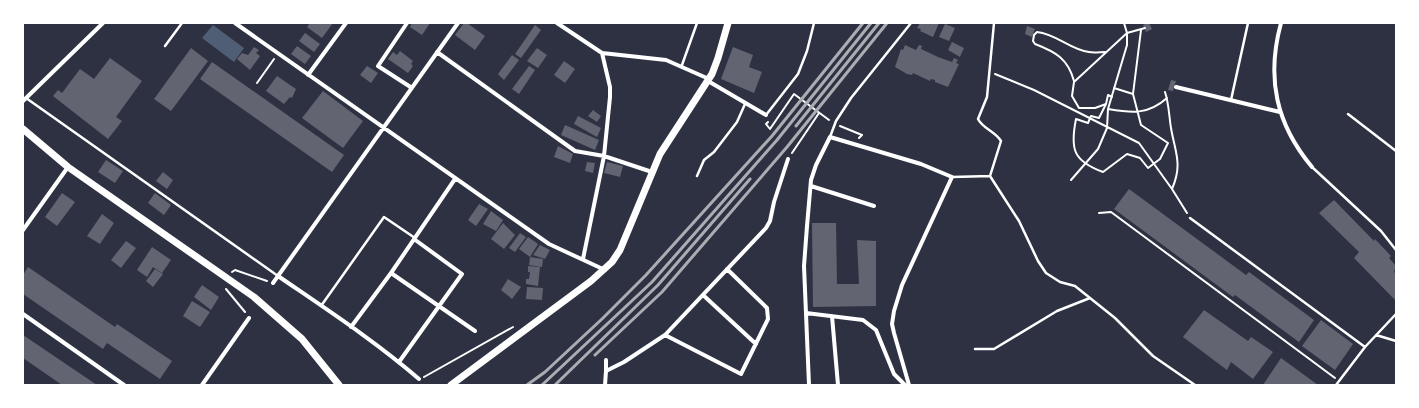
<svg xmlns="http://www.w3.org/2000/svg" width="1419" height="408" font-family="'Noto Sans',sans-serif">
<rect width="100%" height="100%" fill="#2d3142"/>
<path fill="#4f5d75" d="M213,25L244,48L234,62L202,38Z"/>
<path fill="#626471" d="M310,23H333L322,38L307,27Z
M412,23H430L422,35L410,27Z
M464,23H467L485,36L475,50L455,35Z
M920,23H939L933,37L920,31L921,29L917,28Z
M1147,23H1149L1152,29L1146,32L1143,25Z
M945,24L955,28L949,41L939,37Z
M535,25L541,30L521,58L515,54Z
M1027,26L1035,29L1032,37L1025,34Z
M305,33L320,44L314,52L299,41Z
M952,42L964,48L960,57L948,50Z
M905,45L916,50L919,45L922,46L921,49L938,57L952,62L954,58L958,60L956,63L959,64L948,87L935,82V80L931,79L930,81L913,73L912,75L907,74L895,67L901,49L903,50Z
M297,46L311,56L305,64L291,54Z
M254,47L259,50L256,53L260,56L250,70L237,59L242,53L248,55Z
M733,47L753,55L749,67L762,72L754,93L721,79Z
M191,48L208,61L171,111L154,99Z
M537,48L547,55L538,68L527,61Z
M400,51L413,61L411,64L413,66L408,73L388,59L393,52L397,55Z
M512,55L519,60L504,80L498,74Z
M110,58L142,81L116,117L122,121L108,139L53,96L58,90L62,93L80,69L94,79Z
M564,61L575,69L565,83L554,75Z
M212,62L344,155L332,172L200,79Z
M367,66L378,73L371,83L360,75Z
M529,66L535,70L519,94L512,89Z
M277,76L296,89L292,98L290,97L284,104L266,91Z
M1171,80L1176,81L1173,91L1168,90Z
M323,91L363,121L343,148L302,118Z
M593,110L601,116L597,122L588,116Z
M578,116L601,128L597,137L574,124Z
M565,125L599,140L595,150L561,135Z
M558,146L573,154L570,163L554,157Z
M106,160L123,171L115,183L98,172Z
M587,162L595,163L593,173L585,171Z
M607,162L623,166L620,177L604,173Z
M163,172L173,180L167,189L156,181Z
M1129,189L1246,275L1249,272L1314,320L1299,342L1235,295L1233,297L1114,209Z
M62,193L75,202L57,226L45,217Z
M155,193L171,205L164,215L148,203Z
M1334,200L1374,241L1375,239L1391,256L1389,258L1396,266L1394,272L1396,274V301L1354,258L1359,252L1319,213Z
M479,204L488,209L476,226L468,220Z
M491,211L503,220L496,231L483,224Z
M102,214L114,223L100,244L87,236Z
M503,223L515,235L504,249L491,239Z
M812,223H836L837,284H859L857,240L876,241V306L813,307Z
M520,233L526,237L515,252L509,248Z
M528,237L538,244L530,257L519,249Z
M126,241L136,248L121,268L111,260Z
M540,245L550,250L545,259L533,255Z
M152,247L171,260L162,273L153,267L147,277L137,270Z
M530,257L543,259L542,267L529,265Z
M528,266L540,267L538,286L526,284V279H529L530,272H528Z
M28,267L115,327L117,324L172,361L160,379L107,343L103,349L23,294V275Z
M155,269L163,274L153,287L146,281Z
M508,279L521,287L512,299L501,290Z
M202,285L219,297L211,310L194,297Z
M527,287L543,288L542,300L526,299Z
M192,301L210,312L200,327L183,316Z
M1204,310L1248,341L1251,337L1273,352L1253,379L1231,362L1227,370L1183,337Z
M1321,320L1353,344L1335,370L1302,346Z
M23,335L97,385H62L23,358Z
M1281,358L1318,385H1263Z"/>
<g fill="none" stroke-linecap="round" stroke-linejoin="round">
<path stroke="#fff" stroke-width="2" d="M995,74L1034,90L1139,143L1172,189L1187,213
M1074,81C1068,59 1056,52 1035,44L1033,41L1034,35L1037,32C1057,34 1070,50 1089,52C1094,53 1100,52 1105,52
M257,83L274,59
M1165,92C1169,104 1169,116 1171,128C1175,152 1183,164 1172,189
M1133,94L1141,30
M1112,97L1108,95L1106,104L1095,108H1079L1072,96L1074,82L1127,33L1145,28
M1106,104L1099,118L1091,116L1088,123L1076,119C1070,149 1073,161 1103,172L1127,154L1140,158L1148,168L1160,159L1168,143L1141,125L1133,94L1114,88
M1108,109C1132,113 1148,115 1167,98
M768,122L766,124L770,129L794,94L829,120
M840,126L862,135L859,138
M792,153L819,113
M1071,180L1098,149L1107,128L1108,109L1127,45V33L1124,23
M1099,213L1111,212L1335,378
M232,272L235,270L267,281
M226,289L245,312
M424,377L513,327"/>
<path stroke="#fff" stroke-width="2.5" d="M165,46L182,23
M682,65L697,23
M26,98L278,276
M1231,100L1248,23
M1348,114L1396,151
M766,115L798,74L807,51L814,23
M830,137L836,121L851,98L911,23
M1312,167L1381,231L1396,250
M697,176L704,160L714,152L737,122L745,104
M990,176L1001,141C995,131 983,129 978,119L987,97L994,23
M952,177L990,176L1019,221L1038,261L1046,273L1060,282L1075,286L1115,318L1153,356L1195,385
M1190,218L1365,347
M321,306L384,217L415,238
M1376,335L1396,341
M975,349H994L1057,311L1090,298
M1336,385L1365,347L1396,314"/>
<path stroke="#fff" stroke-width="4" d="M235,23L549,244L605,270
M407,23L378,66L412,88
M557,23L602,53L666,60L709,79
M1281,23C1266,78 1276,124 1312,167
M437,52L575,151L604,156L652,172
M308,75L346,23
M708,81L766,115
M1176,87L1280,112
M23,101L103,23
M811,186L874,206
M23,230L68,167
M583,259L604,156L610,97V87L602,53
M391,273L475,331
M278,276C326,309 375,341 419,379
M273,283L458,23
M703,295L756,344
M806,313L863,320L876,330L894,374L905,385
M23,314L124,385
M832,316L838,385
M351,327L391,273L455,179
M665,335L741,374L768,319L767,308L727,269
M606,360V372
M399,362L462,274L414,239
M202,385L249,318
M605,385L606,371L624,362L665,335L766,228L770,221L774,202L788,159
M809,385L804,266L807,226L811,180L816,165L830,137L921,164L952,177L902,285L894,311L892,324L894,333L909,385"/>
<path stroke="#fff" stroke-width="7" d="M23,129L68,167L254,297L302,339L339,385
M451,385L591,281L612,262L620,250L660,154L712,74L718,58L728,23"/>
<path stroke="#abadb3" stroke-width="3" d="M796,126L879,23
M595,355L662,292L787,147L887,23
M527,385L545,372L602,319L646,275L772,136L863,23
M542,385L652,282L777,140L871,23
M555,385L658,285L750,179"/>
</g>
<rect width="1419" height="408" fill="none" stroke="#ffffff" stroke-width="48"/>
</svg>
